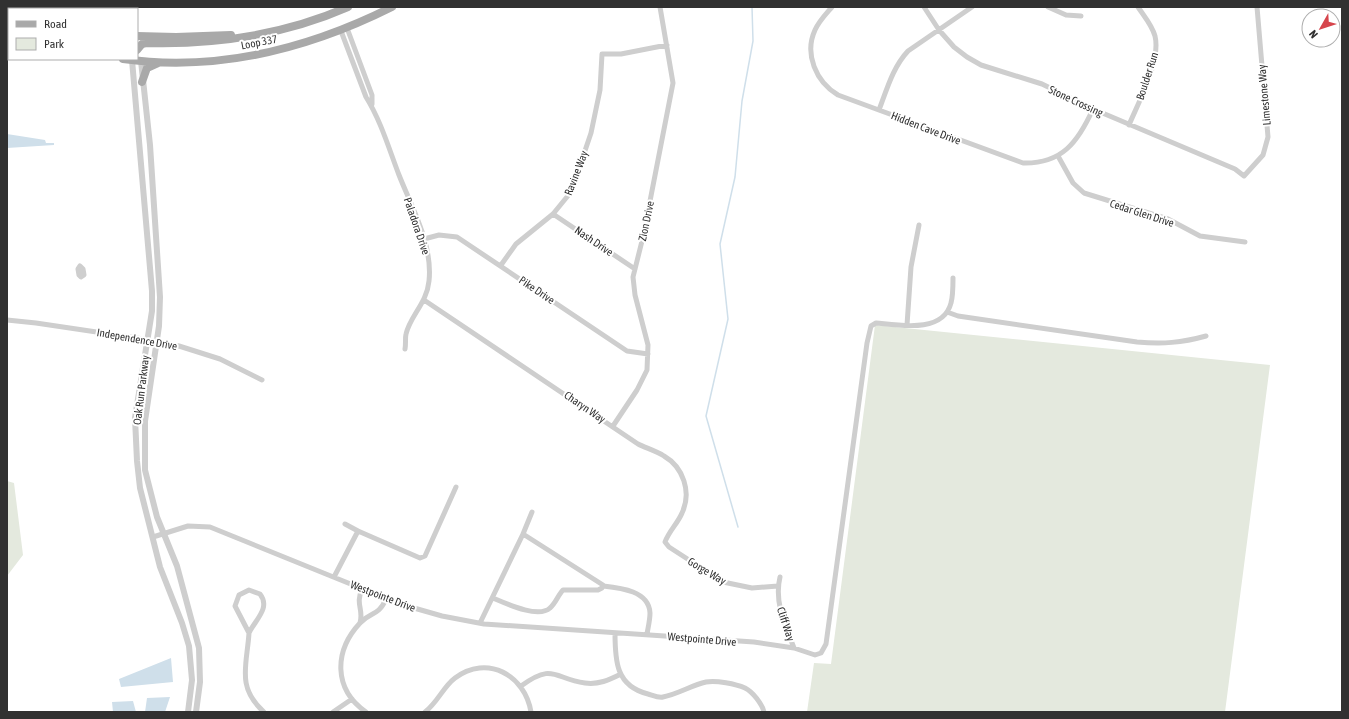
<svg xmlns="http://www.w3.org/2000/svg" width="1349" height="719" font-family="'Asap Condensed',sans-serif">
<rect width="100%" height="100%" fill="#fff"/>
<path fill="#e4e9de" d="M875,325L1270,365L1225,712H807L814,663L831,664Z
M7,481L14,483L23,555L7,576Z"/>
<path fill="#cfdfea" d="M7,134L45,140L46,143H54V145L7,148Z
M171,658L173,682L121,687L119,679Z
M170,697L165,712H145L147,698Z
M133,701L136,712H113L112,702Z"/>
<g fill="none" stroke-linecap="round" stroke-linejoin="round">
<path stroke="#cfdfea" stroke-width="1.5" d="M738,527L706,416L728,319L720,244L735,177L742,101L753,41L752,7"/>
<path stroke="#cecece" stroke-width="5" d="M832,7C826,14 819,21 815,30C804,54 816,82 838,95L1023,163C1062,164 1078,142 1093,109
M924,7L939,30L954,47L967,57L981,65L1042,84L1093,109L1235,169L1244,176L1263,155L1268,137L1257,7
M1048,7L1066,15L1081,16
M347,28L372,95V104
M341,31L366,97C381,121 389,149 399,175C412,208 433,245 429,281C427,303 410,316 406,334C405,338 406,344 405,349
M879,110C887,89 893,67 908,51L972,7
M1129,125C1139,101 1161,61 1155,36C1152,25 1144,16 1138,7
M1058,156L1073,183L1084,193L1168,219L1200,236L1245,242
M553,214L635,269
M424,239L439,235L457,237L627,351L648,354
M501,265L516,244L553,214L571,192L591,133L600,90L602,54H621L667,45
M80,266L83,269L84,275L81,277L79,275L78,269Z
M424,300L638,444C646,448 656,451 664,456C683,467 692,492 682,513C678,523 669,531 665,542L669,547L723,582L752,588L778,586
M947,312L958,316L1137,342C1163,344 1181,343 1206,336
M7,320L36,323L137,338L179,346L220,359L262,380
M907,325L911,267L919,225
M613,426L637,390L647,370L648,345L635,295L633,277L643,237L673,83L660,7
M358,531L420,558L425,556L456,487
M523,534L532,512
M153,537L188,526L210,527L400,604L442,616L484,624L754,642L794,648L815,655L821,653L826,644L867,343L871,326L876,323C898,325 943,334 951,303C953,296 953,286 953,278
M334,577L358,531L345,524
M780,577C774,602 785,625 794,648
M603,586C621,588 649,591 650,613C650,620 648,628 647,634
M249,590L260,594C271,608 255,620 249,633L235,606L239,595Z
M360,623C364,609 355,605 362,589
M480,623L523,534L603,585L602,588L598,590H563C558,595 556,603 550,608C538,619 505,603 493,598
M249,633C247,665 236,687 264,712
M615,633C615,661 616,686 648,694C652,695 658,698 663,697C678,694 692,685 706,682C716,680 736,684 745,688C753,692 762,704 764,712
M521,686C554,662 554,679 585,683C598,685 609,680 621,674
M333,712L352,699
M366,712C333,689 334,651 360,623C371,611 378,617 386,599
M425,712C438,702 443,687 455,678C487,654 525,675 531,712"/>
<path stroke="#cecece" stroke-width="6" d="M132,60L152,291V311L135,418L137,461L140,488L160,567L182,623L189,646L192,680L188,712
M141,61L150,145L160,297L159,326L145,421V470L157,517L177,566L199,648L200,682L196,712"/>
<path stroke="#a9a9a9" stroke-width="8" d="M12,7L19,9
M7,17H9
M7,34L9,35
M137,36L176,37L231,35
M137,50L142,44L146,43C216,45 284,35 348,7
M123,59C217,72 308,49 392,7
M142,82L147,68L158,63"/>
</g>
<g text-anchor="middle" stroke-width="4" stroke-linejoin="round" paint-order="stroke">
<g font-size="11" fill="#313131" stroke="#fff">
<text transform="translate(259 42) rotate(-11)" y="4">Loop 337</text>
<text transform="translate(1147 76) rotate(-72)" y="4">Boulder Run</text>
<text transform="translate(1264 95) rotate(-95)" y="4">Limestone Way</text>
<text transform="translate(1076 101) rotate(25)" y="4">Stone Crossing</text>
<text transform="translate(926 128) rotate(21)" y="4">Hidden Cave Drive</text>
<text transform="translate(576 173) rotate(-69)" y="4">Ravine Way</text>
<text transform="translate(1142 213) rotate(18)" y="4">Cedar Glen Drive</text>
<text transform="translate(646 221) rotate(-78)" y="4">Zion Drive</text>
<text transform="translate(417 226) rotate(71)" y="4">Paladora Drive</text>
<text transform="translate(594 241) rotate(34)" y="4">Nash Drive</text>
<text transform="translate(537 290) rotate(34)" y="4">Pike Drive</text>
<text transform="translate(137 339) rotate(10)" y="4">Independence Drive</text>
<text transform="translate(141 390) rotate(-83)" y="4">Oak Run Parkway</text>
<text transform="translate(585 407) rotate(34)" y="4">Charyn Way</text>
<text transform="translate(707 571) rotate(31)" y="4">Gorge Way</text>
<text transform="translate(383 596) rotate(21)" y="4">Westpointe Drive</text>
<text transform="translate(786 624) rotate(72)" y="4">Cliff Way</text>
<text transform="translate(702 639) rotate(5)" y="4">Westpointe Drive</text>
</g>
</g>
<rect width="1349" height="719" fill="none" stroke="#313131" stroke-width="16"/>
<rect x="8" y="8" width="130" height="52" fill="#ffffff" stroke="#adadad"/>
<rect x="16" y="21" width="20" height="6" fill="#a9a9a9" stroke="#adadad"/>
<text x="44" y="28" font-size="12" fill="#313131">Road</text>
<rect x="16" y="38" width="20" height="12" fill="#e4e9de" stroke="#adadad"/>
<text x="44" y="48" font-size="12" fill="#313131">Park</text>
<g transform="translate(1321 28) rotate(231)"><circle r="19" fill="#ffffff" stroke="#adadad"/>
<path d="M0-3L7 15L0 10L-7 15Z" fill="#d6454c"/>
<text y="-6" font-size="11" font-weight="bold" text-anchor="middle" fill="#313131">N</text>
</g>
</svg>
